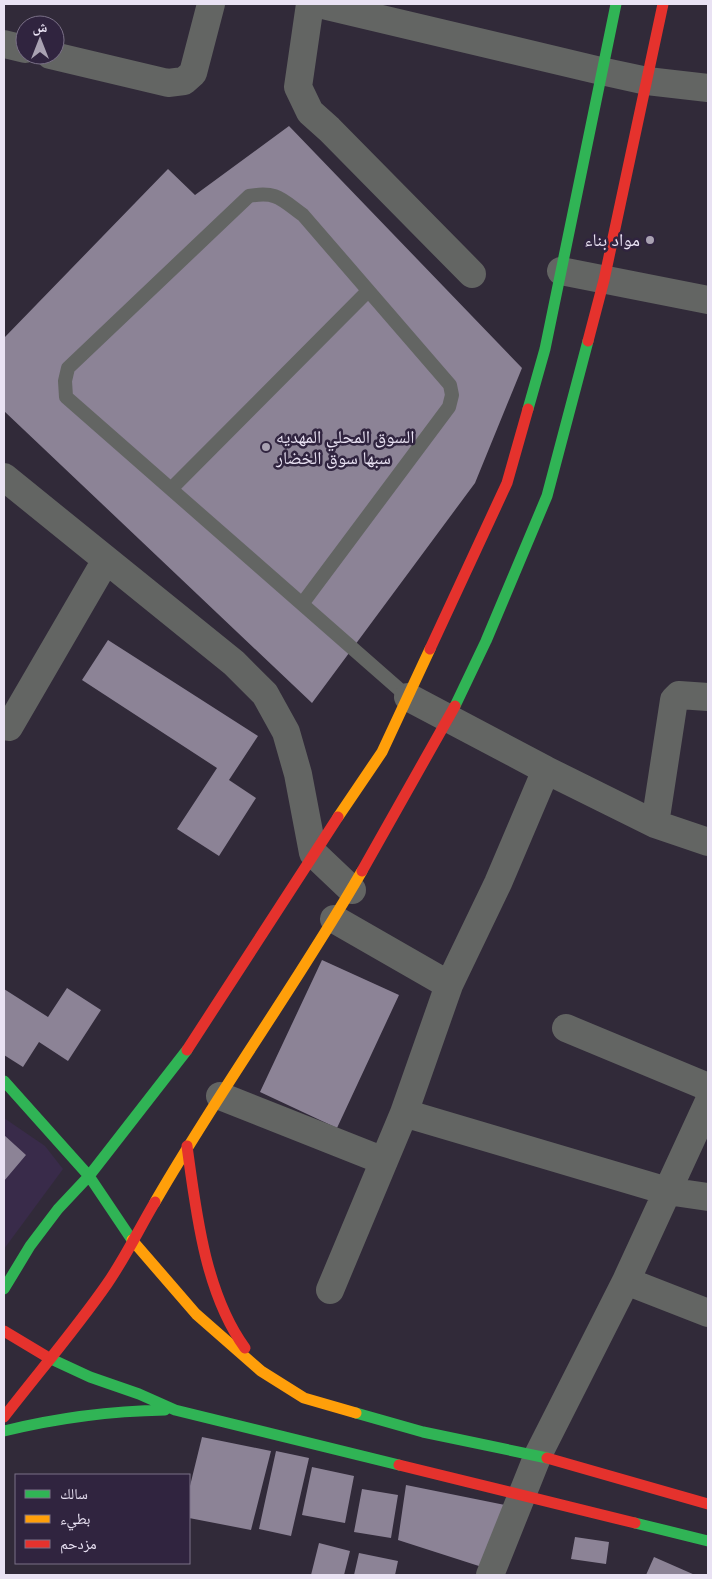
<svg xmlns="http://www.w3.org/2000/svg" width="712" height="1579" font-family="Figtree,'Noto Naskh Arabic',sans-serif">
<rect width="100%" height="100%" fill="#312a39"/>
<path fill="#392b4a" d="M4,1118L45,1146L63,1169L4,1249Z"/>
<path fill="#8c8396" d="M289,126L522,368L475,483L312,703L4,411V338L168,169L195,195Z
M108,640L258,736L229,780L256,798L219,856L177,829L217,768L82,680Z
M322,960L399,995L337,1128L260,1092Z
M67,988L101,1010L68,1061L39,1042L23,1067L4,1055V989L48,1017Z
M4,1135L26,1155L4,1181Z
M202,1437L271,1451L251,1530L189,1518V1490Z
M276,1451L309,1458L291,1536L259,1529Z
M312,1467L354,1476L345,1523L302,1515Z
M406,1485L505,1505L482,1567L398,1540Z
M362,1489L398,1495L391,1538L354,1532Z
M575,1537L609,1542L606,1564L571,1559Z
M319,1543L350,1551L344,1575H311Z
M359,1553L398,1561L395,1575H354Z
M654,1557L695,1575H646Z"/>
<g fill="none" stroke-linecap="round" stroke-linejoin="round">
<path stroke="#636563" stroke-width="14" d="M171,489L368,291
M302,604L449,407L452,395L450,385L303,215C281,199 277,191 249,196L68,368L65,381L66,397L408,697"/>
<path stroke="#636563" stroke-width="28" d="M310,4L298,87L310,112L329,129L472,274
M318,4L601,71L647,81L708,88
M4,44L25,49
M50,55L168,83L184,81L193,73L211,4
M561,271L708,300
M4,477L234,663L265,694L286,732L298,774L313,853L352,890
M408,697L546,770L655,824L708,842
M9,727L106,560
M655,824L674,700L679,695L708,697
M334,919L449,985
M566,1028L708,1087
M220,1096L384,1161
M404,1113L667,1191L708,1197
M626,1281L708,1313
M330,1290L404,1113L449,985L498,883L546,770
M490,1575L538,1455L626,1281L708,1103"/>
<path stroke="#30b455" stroke-width="11" d="M528,409L545,349L616,4
M455,706L486,641L547,496L588,341
M4,1081L89,1176L132,1240
M4,1289L30,1246L58,1209L89,1176L187,1050
M49,1358L90,1377L139,1394L175,1410L399,1465
M356,1413L423,1432L547,1458
M4,1431C57,1418 110,1411 165,1410
M635,1523L708,1541"/>
<path stroke="#ff9f0a" stroke-width="11" d="M338,817L382,752L430,649
M155,1202C220,1089 297,984 362,871
M132,1240L196,1314L261,1371L304,1398L356,1413"/>
<path stroke="#e5322d" stroke-width="11" d="M588,341L604,280L663,4
M430,649L507,483L528,409
M362,871L455,706
M187,1050L338,817
M187,1146C196,1212 205,1293 245,1348
M4,1331L49,1358
M4,1417C38,1373 75,1330 107,1284C125,1258 139,1229 155,1202
M547,1458L708,1504
M399,1465L635,1523"/>
</g>
<g fill="#a9a2b2" stroke="#30243f" stroke-width="2">
<circle cx="650" cy="240" r="5"/>
<circle cx="266" cy="447" r="5"/>
</g>
<g text-anchor="middle" stroke-width="5" stroke-linejoin="round" paint-order="stroke">
<g font-size="18" fill="#e9e2f3" stroke="#30243f" text-anchor="end">
<text x="640" y="246">مواد بناء</text>
<text x="276" y="443" text-anchor="start">السوق المحلي المهديه<tspan x="276" dy="21">سبها سوق الخضار</tspan></text>
</g>
</g>
<rect width="712" height="1579" fill="none" stroke="#e9e2f3" stroke-width="10"/>
<rect x="15" y="1474" width="175" height="90" fill="#30243f" stroke="#7a7087"/>
<rect x="25" y="1490" width="25" height="8" fill="#30b455" stroke="#7a7087"/>
<text x="60" y="1499" font-size="15" fill="#e9e2f3">سالك</text>
<rect x="25" y="1515" width="25" height="8" fill="#ff9f0a" stroke="#7a7087"/>
<text x="60" y="1524" font-size="15" fill="#e9e2f3">بطيء</text>
<rect x="25" y="1540" width="25" height="8" fill="#e5322d" stroke="#7a7087"/>
<text x="60" y="1549" font-size="15" fill="#e9e2f3">مزدحم</text>
<g transform="translate(40 40)"><circle r="24" fill="#30243f" stroke="#7a7087"/>
<path d="M0-4L9 19L0 12L-9 19Z" fill="#a9a2b2"/>
<text y="-8" font-size="14" font-weight="bold" text-anchor="middle" fill="#e9e2f3">ش</text>
</g>
</svg>
